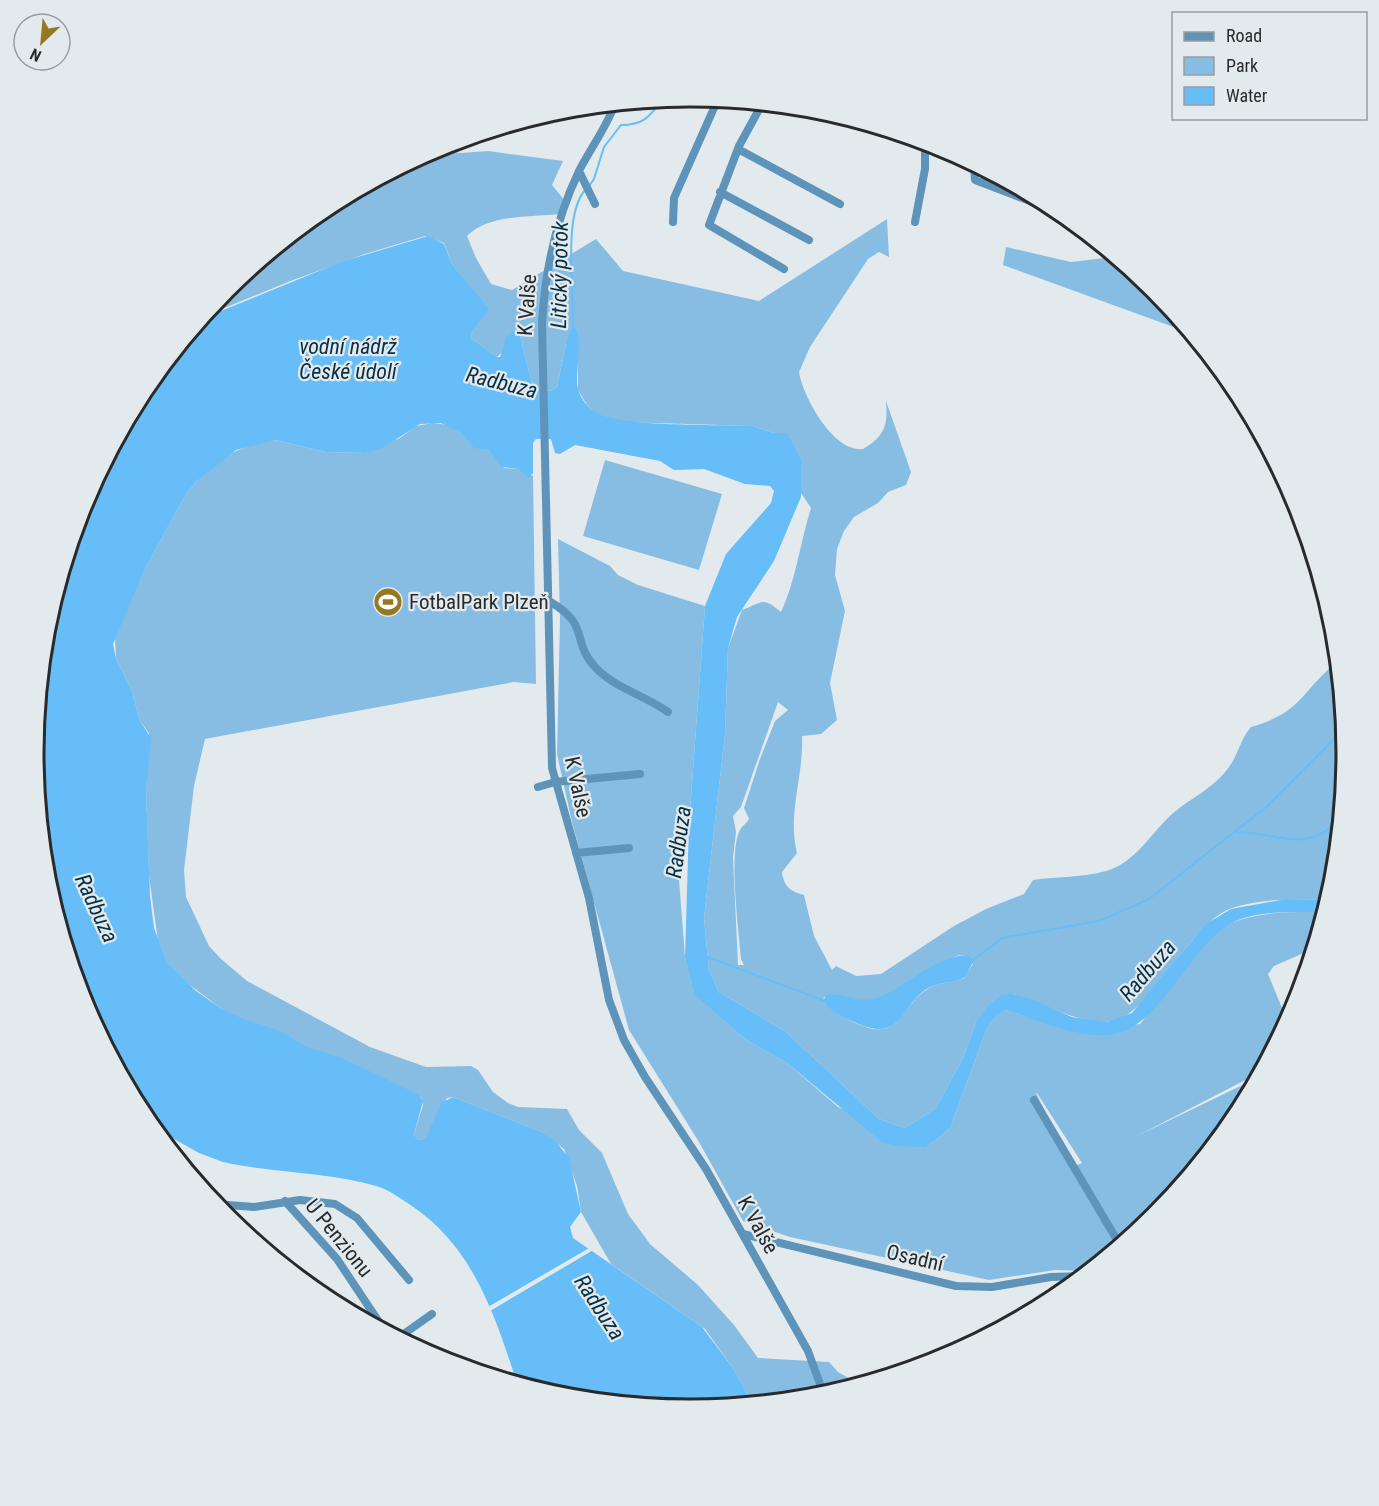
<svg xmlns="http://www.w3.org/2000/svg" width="1379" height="1506" font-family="'Roboto Condensed',sans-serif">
<rect width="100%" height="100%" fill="#e3eaee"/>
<path fill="#87bde3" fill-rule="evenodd" d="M441,146L446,151L461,153L488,151L563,161L552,185L566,202L561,214C532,217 488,214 467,236L476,258L491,284L512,290L596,239L623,271L759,301L887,219L889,257L879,252L868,259L810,347L799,372C803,397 834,453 863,449C885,436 888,425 886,401L911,472L906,485L888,492L878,503L854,517L844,531L837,549L835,575L845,611L830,683L837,720L821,734L802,736C804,775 787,814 797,853L782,872C784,887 790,891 804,895L814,936L832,970L836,966L856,976L881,974L954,926L986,909L1024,894L1033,880C1058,876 1082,878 1106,871C1135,863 1151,833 1172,814C1192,797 1213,789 1229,767C1238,755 1241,738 1251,727C1303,712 1300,692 1337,662L1346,753L1333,881L1328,900C1297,899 1262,898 1232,908C1185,925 1151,1022 1105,1022C1072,1021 1044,1003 1013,994L976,1022L963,1058L936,1108L905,1128L879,1119L786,1032L719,992L709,970L704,918L725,734L728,648L742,610C763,602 762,596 781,612C796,580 800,543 811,508L801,493V460L774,433L753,426L621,422L595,413L587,405L578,390V349L566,343L557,387L551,391L533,388L520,335L497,357L471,338L472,332L488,309L452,264L444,243L425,236L365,254L293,280L217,311L197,323L226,289L325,207ZM778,702L788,710L775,721L760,759L744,808L749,819C746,824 742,826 740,830C728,851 739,933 741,959L744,965H738L733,858L736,832L733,816L741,807ZM960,955H967L973,964L964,978C953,983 939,982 929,988C899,1005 903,1046 853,1022C842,1016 830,1012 823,1001L824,997C841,993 858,1004 875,999C905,988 930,964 960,955Z
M1006,247L1071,262L1114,257L1154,289L1190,333L1003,265Z
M433,423L448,425L461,433L474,447L488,450L504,468L519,469L533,476V473L536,684L514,682L205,739L194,786L184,870L186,897L209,946L221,959L247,981L370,1047L426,1067L471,1066L478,1070L493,1092L508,1103L518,1107L567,1109L579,1130L602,1153L628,1214L650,1244L698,1285L734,1325L758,1358L829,1362L838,1372L859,1384L817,1397L752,1403L733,1368L705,1329L611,1264L581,1212L577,1186L564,1149L542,1132L453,1097L447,1098L426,1138L418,1140L414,1134L423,1105L421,1097L346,1059L322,1053L192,1055L222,1009L175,974L167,963L158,941L149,876L146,790L149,733L140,721L132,691L116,659L115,637L145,569L186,494L196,482L229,454L253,444L275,440L326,452L366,453L400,438L416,426Z
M605,460L722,494L699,570L583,536Z
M558,539L610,566L618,575L638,585L705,606L689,824L676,841L685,957L694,993L745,1039L787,1063L838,1107L927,1147L950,1128L987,1028L997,1015L1006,1010L1069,1030L1140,1024C1161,998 1208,930 1237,921C1264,911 1295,912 1324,912L1313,949L1274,966L1268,974L1287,1020L1259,1073L1137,1136L1257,1078L1235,1118L1153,1217L1088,1271L1055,1270L989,1280L790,1237L743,1221L699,1142L629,1030L572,822L557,754L560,618ZM1036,1093H1037L1082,1163L1073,1167Z"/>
<path fill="#66bdf7" d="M428,236L444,244L452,264L489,309L472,332L471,338L497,357H500L507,336L514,330L520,335L533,388L551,391L557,387L566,343L573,326C585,338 574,372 578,389C580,397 587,407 594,411C617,428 719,424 753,426L774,433H787L801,460V497L774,561L737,617L728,648L725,734L704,918L709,970L719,992L786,1032L879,1119L905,1128L936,1108L963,1058L976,1022L988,1006L1002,995L1013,994L1031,999L1072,1017L1107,1022L1132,1013L1206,924L1231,909L1286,899L1328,900L1324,912C1298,912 1257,910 1234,922C1187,946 1161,1031 1108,1035C1074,1037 1037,1020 1006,1010L997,1015L987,1028L950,1128L927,1147L896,1146L882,1142L787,1063L745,1039L694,994L685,957L689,824L705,606L726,554L771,503L774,491L770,486L745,484L704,469L674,470L660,461L575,445L560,454L555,453L551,439H536L533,443V473L528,478L519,469L502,467L488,450L474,448L461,433L441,423L420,424L384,447L366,453L326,452L275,440L236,450L196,482L186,494L145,569L113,644L116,659L132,691L140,721L151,738L146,790L150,896L154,928L167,963L196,991L222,1009L243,1019L280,1031L306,1047L346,1059L419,1095L423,1101L414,1134L418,1140L426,1138L441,1103L453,1097L542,1132L556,1142L569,1158L581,1212L570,1227L573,1238L702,1327L733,1368L752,1403L689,1409L561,1397L517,1383C495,1316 474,1248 412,1206C401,1199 390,1190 376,1186C329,1172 272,1173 223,1162L199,1153L151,1126L83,1004L46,881L33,753L46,625L83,501L144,388L197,323L206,317L341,262Z
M967,955L974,960L966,976C956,984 942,981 930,987C900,1002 905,1046 854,1022C842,1017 830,1012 823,1001L826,995C843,992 858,1004 876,998C907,988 933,956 967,955Z"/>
<path fill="#e3eaee" d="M591,1247L595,1249L490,1311L488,1307Z"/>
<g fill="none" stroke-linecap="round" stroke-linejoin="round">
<path stroke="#66bdf7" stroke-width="2" d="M589,186L594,179L604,147L621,125C644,125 649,117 663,99
M573,329C575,293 562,217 585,190
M1236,832C1277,832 1305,855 1339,820
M707,957L825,1001
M972,961L1002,938L1099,921L1149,899L1266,807L1344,729"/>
<path stroke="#5e94b9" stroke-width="8" d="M615,104C607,126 591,148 580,169C556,218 545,269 542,324L552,768L589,898L609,1000L624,1040L645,1077L706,1169L808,1351L824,1395
M762,104L739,146L709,225L784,269
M738,149L840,204
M974,164L975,180L1061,213
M579,171L595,204
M720,192L809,240
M673,222L674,198L718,99
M915,222L925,169V142
M549,601C592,626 570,641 596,668C615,688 646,696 668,712
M538,787L555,782L640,774
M576,853L629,848
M1034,1100L1120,1245
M285,1201L337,1259L383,1328
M215,1204L254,1207L300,1200L335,1204L357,1218L409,1280
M230,1221L272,1252L283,1265
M743,1234L956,1286L992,1287L1051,1277L1082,1276
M398,1338L432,1314"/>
</g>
<defs>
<g id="stadium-disc" transform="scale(1.5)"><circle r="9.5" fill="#957820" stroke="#e3eaee"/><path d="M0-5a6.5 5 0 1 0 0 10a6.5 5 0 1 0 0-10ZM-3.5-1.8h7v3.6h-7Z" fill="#fff"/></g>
</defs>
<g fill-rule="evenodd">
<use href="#stadium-disc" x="388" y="602"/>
</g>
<g text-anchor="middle" stroke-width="4.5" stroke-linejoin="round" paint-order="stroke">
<g font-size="21" fill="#282a2c" stroke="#e3eaee">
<text transform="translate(527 305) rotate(-86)" y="7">K Valše</text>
<text transform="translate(578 787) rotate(78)" y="7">K Valše</text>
<text transform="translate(758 1225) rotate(61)" y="7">K Valše</text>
<text transform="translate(339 1238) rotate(51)" y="7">U Penzionu</text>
<text transform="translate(915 1258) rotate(13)" y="7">Osadní</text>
</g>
<g font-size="21" fill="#282a2c" stroke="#e3eaee" text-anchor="start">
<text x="409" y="609">FotbalPark Plzeň</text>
</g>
<g font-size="22" font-style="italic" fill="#072f45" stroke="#e3eaee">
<text transform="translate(559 275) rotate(-89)" y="8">Litický potok</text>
<text x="348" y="354">vodní nádrž<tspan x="348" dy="25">České údolí</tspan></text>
<text transform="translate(502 382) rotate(14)" y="8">Radbuza</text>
<text transform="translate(678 842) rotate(-82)" y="8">Radbuza</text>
<text transform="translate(97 908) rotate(65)" y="8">Radbuza</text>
<text transform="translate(1147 970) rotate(-49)" y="8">Radbuza</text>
<text transform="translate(600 1307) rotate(57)" y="8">Radbuza</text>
</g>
</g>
<path d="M0 0H1379V1506H0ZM44 753a646 646 0 1 1 1292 0a646 646 0 1 1-1292 0Z" fill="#e3eaee" fill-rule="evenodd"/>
<path fill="none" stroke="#282a2c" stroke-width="3" d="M44 753a646 646 0 1 1 1292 0a646 646 0 1 1-1292 0Z"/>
<rect x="1172" y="12" width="195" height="108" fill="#e3eaee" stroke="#989da0" stroke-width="1.5"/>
<rect x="1184" y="32" width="30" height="9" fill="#5e94b9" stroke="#989da0" stroke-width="1.5"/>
<text x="1226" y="42" font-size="18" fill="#282a2c">Road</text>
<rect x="1184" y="57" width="30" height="18" fill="#87bde3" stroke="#989da0" stroke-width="1.5"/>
<text x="1226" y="72" font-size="18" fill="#282a2c">Park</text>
<rect x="1184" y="87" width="30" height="18" fill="#66bdf7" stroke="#989da0" stroke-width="1.5"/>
<text x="1226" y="102" font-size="18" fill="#282a2c">Water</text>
<g transform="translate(42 42) rotate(206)"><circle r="28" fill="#e3eaee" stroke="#989da0" stroke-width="1.5"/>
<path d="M0-4.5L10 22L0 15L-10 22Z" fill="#957820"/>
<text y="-9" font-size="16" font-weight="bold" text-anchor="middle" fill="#282a2c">N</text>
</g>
</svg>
